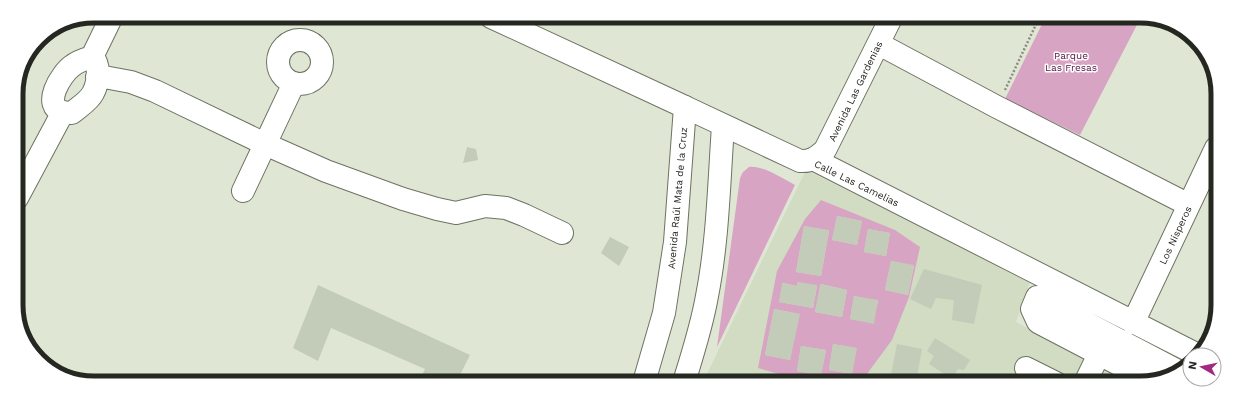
<svg xmlns="http://www.w3.org/2000/svg" width="1234" height="399" font-family="'Work Sans',sans-serif">
<rect width="100%" height="100%" fill="#dfe7d4"/>
<path fill="#d1dcc3" d="M806,170L1030,281L1016,322L1132,383L703,382Z"/>
<path fill="#d7a5c3" fill-rule="evenodd" d="M1045,18L1140,19L1080,135L1005,99Z
M749,167C763,165 783,179 795,185L717,347L740,178L743,172Z
M821,200L895,230L920,247L909,297L892,340L861,382H807L758,368L777,271L805,219ZM837,216L862,221L857,245L832,240ZM804,226L829,231L821,276L796,272ZM868,229L890,233L886,256L864,252ZM891,261L914,266L908,295L885,290ZM797,282L817,286L813,308L779,302L783,283L797,286ZM821,284L847,290L842,317L815,312ZM854,296L878,301L873,323L850,319ZM774,309L799,314L790,360L765,355ZM833,344L856,348L852,374L829,370ZM801,346L826,350L821,375L797,371Z"/>
<path fill="#c3cbb9" d="M467,147L476,149L478,160L463,163Z
M837,216L862,221L857,245L832,240Z
M804,226L829,230L821,276L796,272Z
M868,229L890,233L886,256L864,252Z
M610,237L629,247L619,266L601,253Z
M891,261L914,265L908,295L885,290Z
M924,269L982,285L974,324L952,320L954,300L936,298L931,309L910,299Z
M797,282L817,285L813,308L779,302L782,283L797,286Z
M820,284L847,290L842,317L815,312Z
M318,285L470,355L457,381H419L425,369L331,328L318,361L293,348Z
M854,296L878,300L874,324L850,319Z
M774,309L800,314L790,360L765,355Z
M935,338L970,360L964,370L958,369L952,379L929,364L934,356L927,351Z
M833,344L857,348L852,374L829,370Z
M897,344L922,349L916,382H863L864,375L890,380Z
M801,346L826,350L821,376L797,371Z"/>
<g fill="none" stroke-linecap="round" stroke-linejoin="round">
<g stroke="#6c7362" stroke-width="24">
<path id="minor" d="M491,17L685,107
M278 62a22 22 0 1 1 44 0a22 22 0 1 1-44 0Z
M879,44L997,107L1189,205
M92,57C101,64 98,84 93,93C89,101 79,107 72,113C70,113 66,113 63,112C41,106 61,74 72,66C78,61 85,59 92,57Z
M92,57L112,16
M97,77H104L131,82L155,91L265,144L326,171L403,199L437,209L456,213L485,206L506,208L524,215L562,233
M813,159L1196,354
M243,191L294,83
M17,198L63,112
M1133,323L1216,148
M1026,368L1056,383
M1151,381L1038,322L1032,309L1037,297L1178,371
M1085,383L1099,354"/>
</g>
<g stroke="#6c7362" stroke-width="24">
<path id="major" d="M644,382L664,313L675,242L685,107L800,161C811,162 817,157 825,150L891,18
M684,382C693,353 702,325 707,296C718,240 719,182 723,126"/>
</g>
<path stroke="#878d7f" stroke-width="2.5" stroke-dasharray="2 2" stroke-linecap="butt" d="M1005,90L1039,18"/>
<use href="#minor" stroke="#fff" stroke-width="22"/>
<use href="#major" stroke="#fff" stroke-width="22"/>
</g>
<g text-anchor="middle" stroke-width="3" stroke-linejoin="round" paint-order="stroke">
<g font-size="10" fill="#541140" stroke="#fff">
<text x="1071" y="59">Parque<tspan x="1071" dy="12">Las Fresas</tspan></text>
</g>
<g font-size="10" fill="#252821" stroke="#fff">
<text transform="translate(855 91) rotate(-64)" y="4">Avenida Las Gardenias</text>
<text transform="translate(857 183) rotate(26)" y="4">Calle Las Camelias</text>
<text transform="translate(677 198) rotate(-85)" y="4">Avenida Raúl Mata de la Cruz</text>
<text transform="translate(1175 235) rotate(-65)" y="4">Los Nísperos</text>
</g>
</g>
<path d="M0 0H1234V399H0ZM94 23H1140A71 71 0 0 1 1211 94V305A71 71 0 0 1 1140 376H94A71 71 0 0 1 23 305V94A71 71 0 0 1 94 23Z" fill="#fff" fill-rule="evenodd"/>
<path fill="none" stroke="#252821" stroke-width="5" d="M94 23H1140A71 71 0 0 1 1211 94V305A71 71 0 0 1 1140 376H94A71 71 0 0 1 23 305V94A71 71 0 0 1 94 23Z"/>
<g transform="translate(1202 367) rotate(279)"><circle r="19" fill="#ffffff" stroke="#a8a9a6"/>
<path d="M0-3L7 15L0 10L-7 15Z" fill="#a2297f"/>
<text y="-6" font-size="11" font-weight="bold" text-anchor="middle" fill="#252821">N</text>
</g>
</svg>
